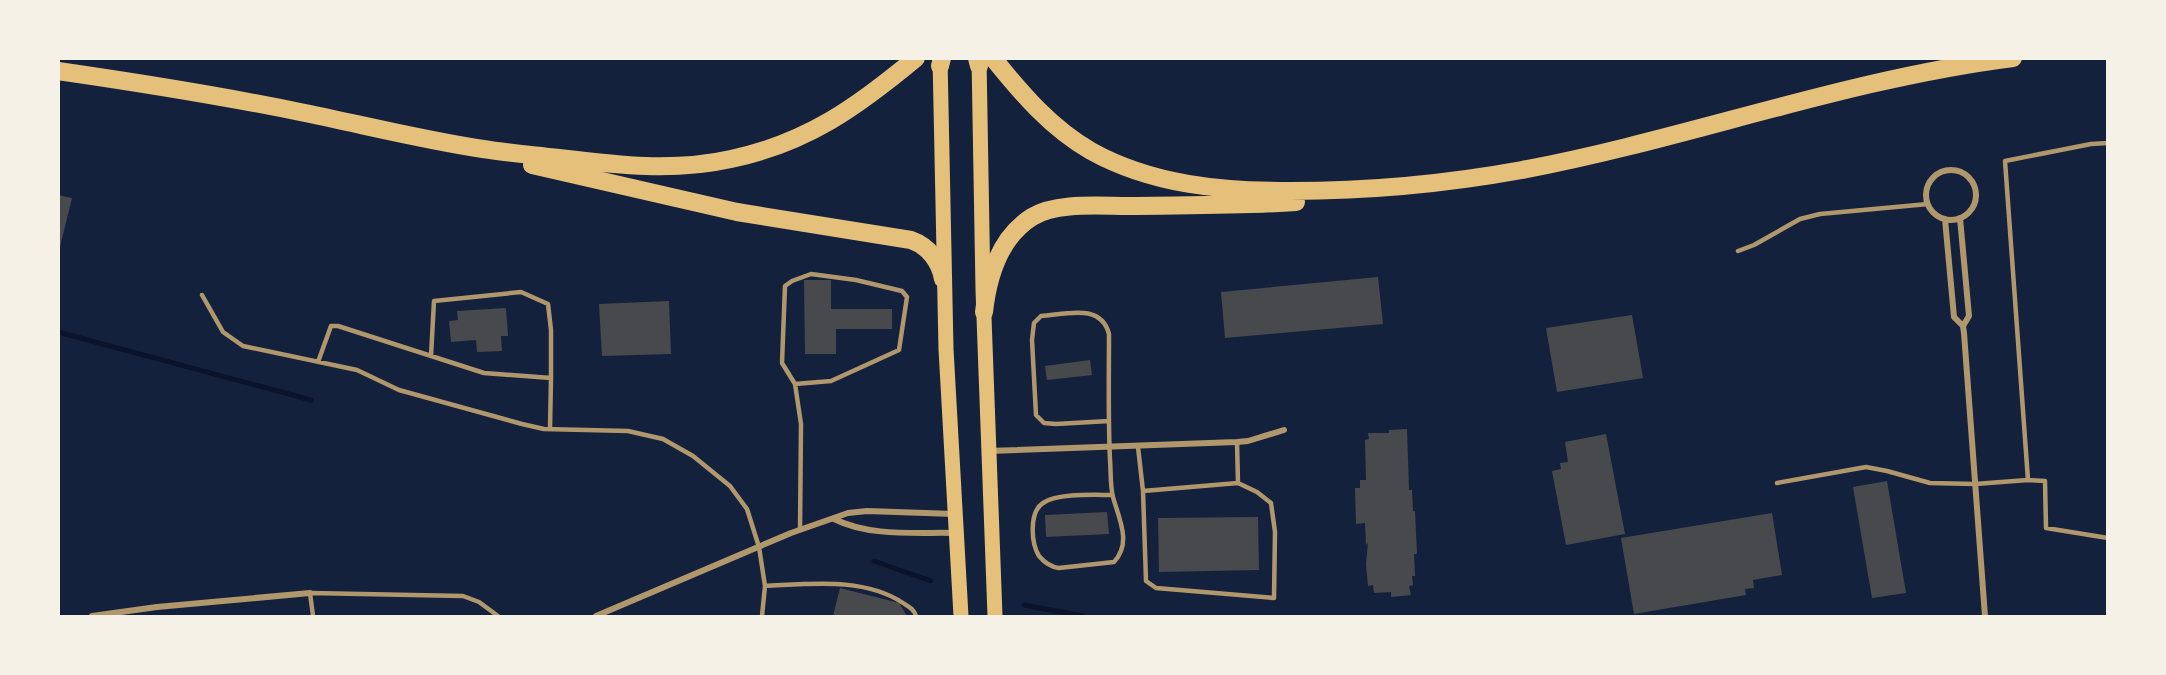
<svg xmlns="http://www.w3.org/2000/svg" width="2166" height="675" font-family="'DM Sans',sans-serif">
<rect width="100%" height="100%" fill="#14213d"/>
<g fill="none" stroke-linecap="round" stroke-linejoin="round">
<path stroke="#0b132b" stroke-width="5" d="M58,332L311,400
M874,561L931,581
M1024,605L1083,616"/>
</g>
<path fill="#48494c" d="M58,195L72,198L59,251H58Z
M1378,277L1383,324L1225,338L1221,292Z
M804,280H831V309H892V329H836V354H805Z
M669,301L671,354L602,356L599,304Z
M506,308L508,336H501L502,351L477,352L476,340L451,342L449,321L458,320L457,311Z
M1632,315L1643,378L1557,392L1546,328Z
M1090,360L1092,375L1047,380L1045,366Z
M1407,429L1409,490H1412L1413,511H1415L1417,554H1414L1415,576H1412L1413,585L1409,586L1411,595L1391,597V592L1374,593L1373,585L1368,586L1366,564L1368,543L1366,545L1365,523L1356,524L1355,488H1360V480H1366L1365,440L1369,439L1368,433H1389V430Z
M1606,434L1625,534L1566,545L1552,471L1561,469L1560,463L1568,462L1565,442Z
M1887,481L1906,593L1872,598L1853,487Z
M1107,512L1109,534L1046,537L1045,515Z
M1772,513L1782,575L1753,580L1754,588L1745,589L1746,595L1634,614L1621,538Z
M1258,517L1259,570L1159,572L1158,518Z
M840,588L899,603L907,616H833Z"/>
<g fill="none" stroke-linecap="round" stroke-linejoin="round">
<path stroke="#b1986c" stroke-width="4.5" d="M1738,251L1754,245L1800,219L1820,214L1928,204
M202,295L223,332L243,346L357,370L399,390L522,424L544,429L628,431L663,439L693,456L730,486L747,509L759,547L765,586L762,616
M318,362L331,326H338L484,373L551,378V330L548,304L521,292L434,301L431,356
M795,384L831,381L899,350L907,297L902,291L856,280L811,274L792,281L785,286L782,363L795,384L801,424L800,530
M1109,421L1056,424L1044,423L1036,415L1032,340L1034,323L1041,316C1067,314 1101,303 1109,334C1109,376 1108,418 1110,460C1111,472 1110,485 1113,497C1119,519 1132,543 1114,562L1059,568C1051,567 1044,562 1039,556C1031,543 1029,512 1043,503C1058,493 1094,495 1112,495
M550,429L551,378
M1237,442L1238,483
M1138,447L1143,491L1146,581L1156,588L1274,598L1275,532L1271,503L1257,492L1238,483L1143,491
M2028,480L2045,481L2046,528L2108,538
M1777,483L1866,467L1887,471L1930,483L1975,484L2028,480L2005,161L2091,144L2108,143
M765,586C810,584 864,577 903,603C909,607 914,609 916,616
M313,616L310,593L463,596L479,602L498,616"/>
<path stroke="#b1986c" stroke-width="6" d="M1926 195a25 25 0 1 1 50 0a25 25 0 1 1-50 0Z
M1960,218L1969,316L1963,326
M1945,219L1954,317L1963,326L1964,333L1985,616
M989,451L1237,442L1248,441L1284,430
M834,519C870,537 916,532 956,533
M92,616L157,607L310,593
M596,616L791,533L848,513L867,511L954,514"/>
<path stroke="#e5c07b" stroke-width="15" d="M940,58L946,349L961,616
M979,58L983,290L995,616"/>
<path stroke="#e5c07b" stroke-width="18" d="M977,58L979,66
M993,58C1022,94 1051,128 1091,151C1152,185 1222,191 1290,191C1369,191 1445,184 1522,170C1687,139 1846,79 2013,58
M940,66L942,58
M58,71C141,83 223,96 305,113C364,125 423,140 483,149C508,153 534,155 559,158C617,165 673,172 731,159C807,143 857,107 916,58
M532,165L737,212L911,240C928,246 940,261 943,279
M984,312C988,276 1000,237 1032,217C1056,202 1099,206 1127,206C1183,205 1240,206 1296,202"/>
</g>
<rect width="2166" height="675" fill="none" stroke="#f6f1e7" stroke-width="120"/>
</svg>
